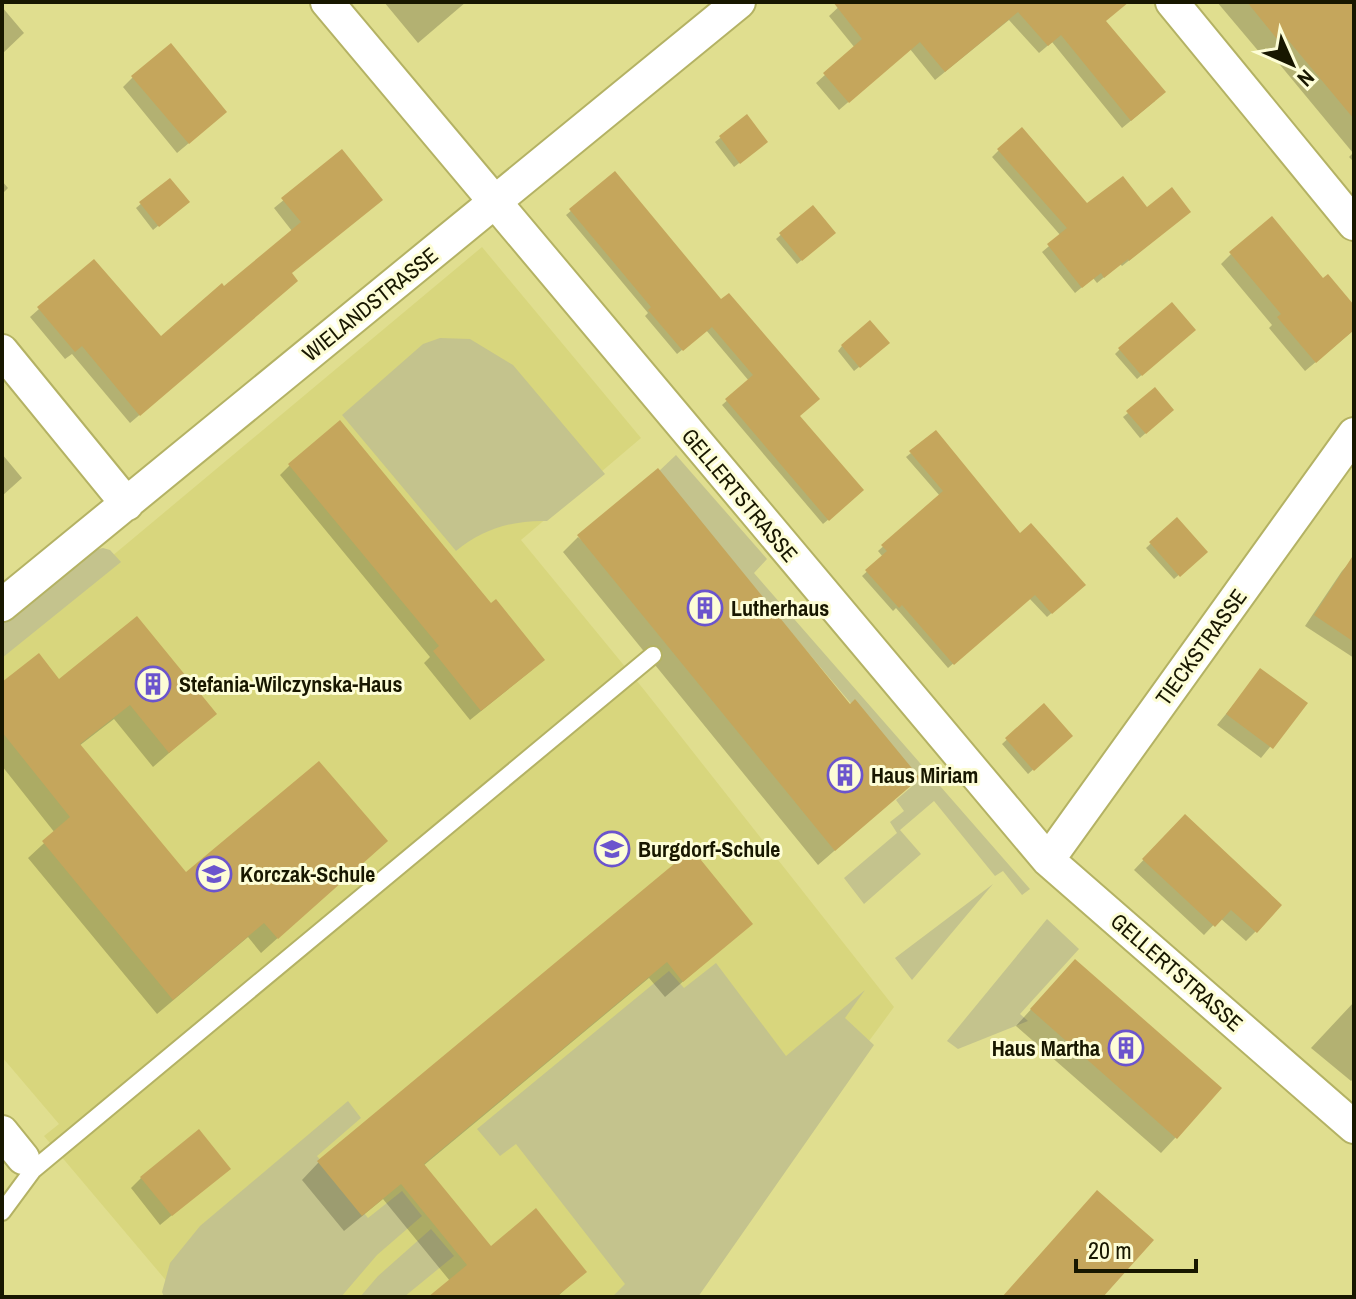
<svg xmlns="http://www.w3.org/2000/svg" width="1356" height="1299" font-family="'Archivo Narrow',sans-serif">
<rect width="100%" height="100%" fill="#e0de8f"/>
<path fill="#d8d67d" d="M482,247L641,438L521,540L645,691L894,1007L681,1297H180L44,1136L59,1124L2,1057V648Z"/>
<path fill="#c4c38d" d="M440,338L470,339L513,365L605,474L547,521C513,520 483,529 456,551L342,415L423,344Z
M676,455L767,559L754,573L1030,889L1022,895L1003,871L995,876L934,801L900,830L921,854L864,904L844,878L897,833L890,822L904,811L896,800L917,782L657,473Z
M103,548L110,550L121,562L2,658V621L79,558L89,551Z
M993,884L912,980L895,958Z
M1047,919L1079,949L1020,1014L1028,1021L958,1049L947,1041Z
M716,963L786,1056L865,990L845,1018L874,1045L698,1297H612L625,1284L516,1144L500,1156L477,1129L669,971L684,988Z
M348,1101L361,1118L317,1156L368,1218L402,1191L422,1216L377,1255L341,1297H164L162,1292L170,1263L200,1226Z
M431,1229L454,1256L404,1297H360L378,1276Z"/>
<path fill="#0003" d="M384,2H466L418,43Z
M844,2H1116L1104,22L1155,101L1122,128L1052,42L1039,53L1009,20L935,80L910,49L839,110L816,83L855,48L829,16Z
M1217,2H1348L1354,9V162L1349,157L1353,153L1266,48L1260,53Z
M2,7L24,33L2,54Z
M133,77L214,122L177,153L123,87Z
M747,117L761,146L734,167L715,142Z
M999,150L1087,206L1182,218L1122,266L1120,264L1097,283L1093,278L1075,293L1042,252L1061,236L992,157Z
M342,152L290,274L286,290L130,423L72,354L65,359L30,317L39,309L161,339L292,231L274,208Z
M615,174L857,495L823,524L722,405L749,381L706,330L677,354L645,316L648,313L566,215Z
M169,180L182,206L153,230L136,208Z
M2,181L8,188L2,194Z
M812,207L829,237L797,264L776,239Z
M1231,254L1323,281L1354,308V330L1305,371L1269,328L1272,325L1221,264Z
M1188,334L1137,379L1115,354L1120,349Z
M842,346L882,348L854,371L838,351Z
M1128,413L1167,415L1140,438L1123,417Z
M911,453L1083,585L1047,617L1029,598L948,668L896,608L893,611L862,576L883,557L878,551L940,496L906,457Z
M2,454L22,478L2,496Z
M290,465L491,606L532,670L470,720L424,663L430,657L280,475Z
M1176,520L1205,552L1174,579L1146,548Z
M578,537L901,793L818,865L563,552Z
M1352,560L1354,562V658L1305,626L1342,571Z
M1261,671L1305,704L1261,758L1217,725Z
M58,681L214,714L153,767L114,719L79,746L186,875L386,841L261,953L248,937L157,1014L28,858L55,833L2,766V685Z
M1044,706L1071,736L1028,774L1002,744Z
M1185,816L1256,931L1246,941L1220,918L1204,935L1134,870Z
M692,852L751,923L665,997L649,978L423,1166L491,1249L584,1272L557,1297H431L450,1281L383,1199L344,1231L302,1180L318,1163Z
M1060,977L1176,1137L1161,1153L1016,1026Z
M1354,1002V1078L1351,1081L1311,1048Z
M228,1169L160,1225L131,1188L141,1178Z"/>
<path fill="#c5a65c" d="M833,2H1129L1106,21L1166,92L1131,121L1061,35L1048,46L1018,12L945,72L920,42L849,103L823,73L862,39Z
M1247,2H1354V119L1283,34L1277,39Z
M171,43L227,112L189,144L131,76Z
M747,114L768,142L740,164L719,136Z
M1022,127L1087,203L1123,176L1147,207L1172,187L1191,212L1129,261L1128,259L1104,278L1101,273L1082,288L1047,244L1067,228L997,149Z
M342,149L383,200L292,273L298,281L140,416L82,346L75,352L37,307L94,259L161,336L222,283L224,286L301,222L281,198Z
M615,171L721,299L729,293L820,399L800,416L864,490L829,521L725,399L753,375L712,327L683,351L648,310L651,307L569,209Z
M170,178L190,202L159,227L139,202Z
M813,205L836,233L802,261L779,233Z
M1272,216L1323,278L1328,274L1354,305V330L1316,363L1277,317L1281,314L1229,252Z
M1172,302L1196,330L1142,376L1118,348Z
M870,320L890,343L860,368L841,345Z
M1155,387L1174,410L1146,434L1126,411Z
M340,420L491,603L496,599L545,660L481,711L433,651L439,646L288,464Z
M936,430L1020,533L1031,523L1086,585L1052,614L1035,595L954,665L902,605L899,608L865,570L887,551L881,545L943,491L909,451Z
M658,468L850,704L855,699L920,778L835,851L577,535Z
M1177,517L1208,552L1180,577L1149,542Z
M1354,554V642L1314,615Z
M137,616L217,714L169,753L130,705L80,744L186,872L319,761L388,841L278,939L264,923L173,1000L42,841L70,817L2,732V682L39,653L59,679Z
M1260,668L1308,703L1273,749L1226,714Z
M1044,703L1073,736L1034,771L1005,738Z
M1185,814L1282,905L1257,933L1231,910L1215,927L1142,859Z
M692,849L753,924L683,982L667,962L424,1164L491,1246L536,1208L587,1272L556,1297H428L467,1265L401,1184L362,1216L317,1161Z
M1075,959L1222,1088L1177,1139L1030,1009Z
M199,1129L231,1169L172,1216L140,1177Z
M1097,1190L1154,1240L1103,1297H1002Z"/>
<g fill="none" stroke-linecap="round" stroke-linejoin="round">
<g stroke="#b4b264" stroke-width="20">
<path id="service" d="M2,1212L33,1170L653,655"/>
</g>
<g stroke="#b4b264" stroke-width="36">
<path id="minor" d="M327,2L1048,860L1354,1127
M1172,2L1354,224
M2,351L127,504
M2,605L739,2
M1048,860L1354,434
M2,1132L23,1158"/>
</g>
<use href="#service" stroke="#fff" stroke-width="16"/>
<use href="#minor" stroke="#fff" stroke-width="32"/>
</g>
<defs>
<g id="building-ring" transform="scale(1.8)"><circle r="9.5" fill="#fdfdd6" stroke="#6b54cd" stroke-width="1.5"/><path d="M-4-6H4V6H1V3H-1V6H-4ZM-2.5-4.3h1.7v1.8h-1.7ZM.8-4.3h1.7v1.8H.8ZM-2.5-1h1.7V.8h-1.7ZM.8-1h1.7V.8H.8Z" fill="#6b54cd"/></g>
<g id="school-ring" transform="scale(1.8)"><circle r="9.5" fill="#fdfdd6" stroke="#6b54cd" stroke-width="1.5"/><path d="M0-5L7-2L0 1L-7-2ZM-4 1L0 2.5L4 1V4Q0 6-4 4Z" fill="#6b54cd"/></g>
</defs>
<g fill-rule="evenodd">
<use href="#building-ring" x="705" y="608"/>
<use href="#building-ring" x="153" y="684"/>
<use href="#building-ring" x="845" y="775"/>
<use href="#school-ring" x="612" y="849"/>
<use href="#school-ring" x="214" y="874"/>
<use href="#building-ring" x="1126" y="1048"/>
</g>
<g text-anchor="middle" stroke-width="6" stroke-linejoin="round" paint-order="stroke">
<g font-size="22" fill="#181700" stroke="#fdfdd6">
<text transform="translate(370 304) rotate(-39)" y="8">WIELANDSTRASSE</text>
<text transform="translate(740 495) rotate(50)" y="8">GELLERTSTRASSE</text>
<text transform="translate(1201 647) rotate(-54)" y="8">TIECKSTRASSE</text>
<text transform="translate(1177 972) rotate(41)" y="8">GELLERTSTRASSE</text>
</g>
<g font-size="22" font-weight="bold" fill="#181700" stroke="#fdfdd6" text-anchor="start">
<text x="731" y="616">Lutherhaus</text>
<text x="179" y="692">Stefania-Wilczynska-Haus</text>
<text x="871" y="783">Haus Miriam</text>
<text x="638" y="857">Burgdorf-Schule</text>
<text x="240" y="882">Korczak-Schule</text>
<text x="1100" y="1056" text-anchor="end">Haus Martha</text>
</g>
</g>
<rect width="1356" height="1299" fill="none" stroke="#181700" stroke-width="8"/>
<g transform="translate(1292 64) rotate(135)" stroke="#fdfdd6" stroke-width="6" paint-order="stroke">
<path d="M0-6L14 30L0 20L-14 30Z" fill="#181700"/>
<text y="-12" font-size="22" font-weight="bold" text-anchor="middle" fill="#181700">N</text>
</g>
<path d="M1076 1259v12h120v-12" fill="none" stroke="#181700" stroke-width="4"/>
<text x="1088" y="1259" font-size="24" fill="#181700" stroke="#fdfdd6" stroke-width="6" paint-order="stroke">20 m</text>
</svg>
